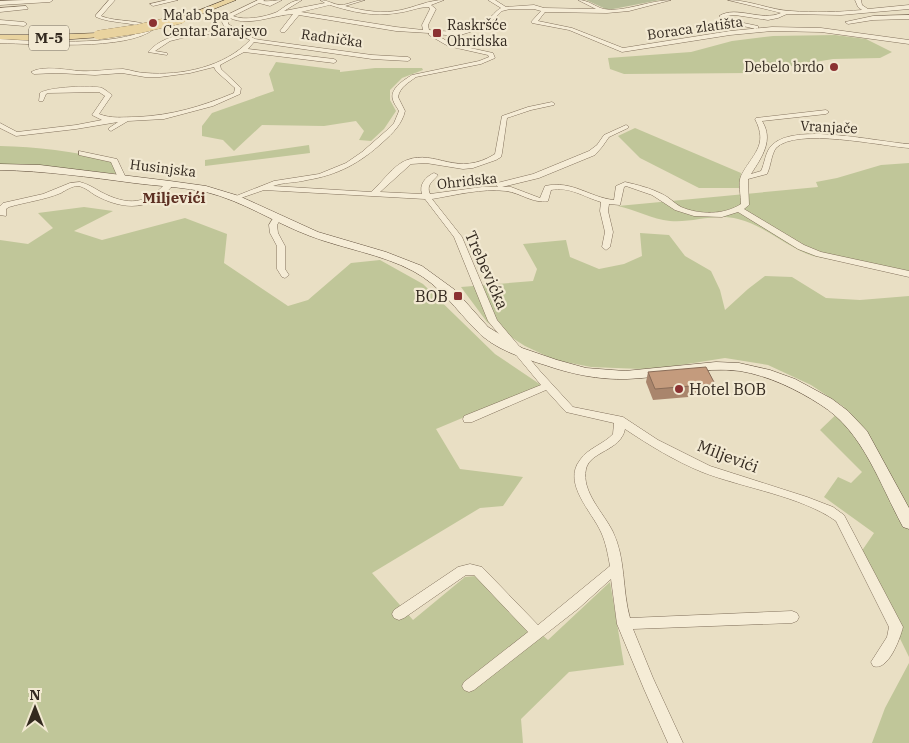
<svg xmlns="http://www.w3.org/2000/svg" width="909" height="743" font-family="'IBM Plex Serif',serif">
<rect width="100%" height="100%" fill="#e9dfc4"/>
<path fill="#c0c699" d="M835,35L866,39L892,52L880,58L833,59L751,73L624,74L610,69L608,58L691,52L732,41L773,36Z
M276,62L340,70V72L375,68H422L423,70L402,78L390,90V100L396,111L384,129L371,141L359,140L364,131L356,121L324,126L262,125L234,151L223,140L202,136V126L212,113L274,91L269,74Z
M635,128L741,173L739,188H699L640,158L618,136Z
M309,145L310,153L205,166V160Z
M0,146C37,147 73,151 110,160L118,174L25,165L0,166Z
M909,163V275L813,256C786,247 766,226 738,219C715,213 693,223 670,221C652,219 636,210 618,206L818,187L816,182L837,178L881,165Z
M84,207L113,211L74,231L102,240L185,218L227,234L224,263L288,306L308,300L351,263L380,260L423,284L495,354L541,385L436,429L460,469L523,477L503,506L480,508L372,573L413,620L465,577L476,576L548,640L610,582L624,665L569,672L521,719L523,743H0V240L28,244L53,228L38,213Z
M640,233L669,235L685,256L711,271L720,290L725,310L748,289L765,276L792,277L826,298L860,300L909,296V657L859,555L874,533L824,497L838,477L851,483L862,472L820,430L844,407L811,385L768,365L725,358L668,367L641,369L591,367L555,360L525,346L487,322L461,287L533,281L537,269L523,244L566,240L570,257L599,269L624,264L642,256Z
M909,663V743H872L885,708Z"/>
<path fill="#b7bc97" d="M586,0H660L608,10Z"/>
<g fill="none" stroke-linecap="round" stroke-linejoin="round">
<g stroke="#82715c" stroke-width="1">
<path id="street" d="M25,0H53L50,2L0,5V1Z
M109,0H115L101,16C118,23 139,18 154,29C127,51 35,44 0,43V39C35,41 118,47 147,29C131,21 112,24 96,17V15Z
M167,0H178L153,6L150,4Z
M258,0H265L263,1C270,2 275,0 282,0L270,6L259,3L233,16C245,21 265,17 277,12C285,7 291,0 302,0L284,11L325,3L320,0C328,0 334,5 341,5C347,5 356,0 365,0L345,6C363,11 383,14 401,10C415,7 429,0 444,0L431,5L436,9L428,25L429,30C450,32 467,34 486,21C492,17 495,11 501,8L488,0H495L506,7L534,5L544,8L596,9L578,0C589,0 595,7 604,9C621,13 651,0 671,0L629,11L607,13L545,12L538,21L572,28L623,48L730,31L772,27L821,28L909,40V44L821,32L772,31L730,35L622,52L569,30L532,23L531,22L541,11L534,9H510L502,11L490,23L470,32L457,36L435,34L452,44L493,53L495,58L481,64L416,77C408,83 400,87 398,97L405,111C402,124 393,133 383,142C360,163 338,175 307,180C296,183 284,182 273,186L371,192C382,183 393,165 407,160C436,149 457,178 495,154L502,116L528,107L552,102L555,104L554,105L531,110L507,118L502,153L501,157L496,160L473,168L463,169L426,163L411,164L380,192L422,194C419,185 425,177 434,173L438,175C432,182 426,185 430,194L482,187H498L496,185L497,183L533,174L589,151L597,145L604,135L626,125L628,126V128L609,137L602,147L595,155L539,178L502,187H511L540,198L545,186C573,180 588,197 614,200L616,186L625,182C638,185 650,188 662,194C669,197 674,203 681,207C700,215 724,215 741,204C741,196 738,183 741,176C752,154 769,146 755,119L756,118L826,110L829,112L826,114L762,121C774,140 762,157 751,174L761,171C765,163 765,152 772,145C795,122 877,142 909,144V148C881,146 796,127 776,148C771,155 771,166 767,174L748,179L749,205L744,209L804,245L821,252L909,271V277L816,256L798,249L738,212L722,217L694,216L675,210L652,195L626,186L624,187L620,205L609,204L608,211L613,232L610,247L606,250L602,247L605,232L600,211L601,202C584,197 569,186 551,190L548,201C533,204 521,193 506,191C482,188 456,195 432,199L462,237L497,320L540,371L573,407L623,417L658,440L710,466L807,497L833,507L844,515L903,627C900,639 888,672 873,666L871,662L887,637L889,627L836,521C801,496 743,488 702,472C675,461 649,445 625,429C621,451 590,451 586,469C581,492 604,513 613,532C626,559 622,589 630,618L792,611L797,613L799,617L797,621L792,623L633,629L653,678L683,743H668L644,689L617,624L611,579L579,608L474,690L469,692L464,690L462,686L464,682L528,632L474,575H466L404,618L399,620L394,618L392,614L394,610L458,567L470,564L482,567L538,625L610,566C608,555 606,543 601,532C592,512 562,483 580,460C588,448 604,444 613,434L614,423L566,412L546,390L472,422H464L463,419L464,416L541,385L488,321L454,237L425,199L264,190L235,200L231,198L274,181L319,174L346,163L362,152L386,131L394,123L399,111C397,107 394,104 393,100C389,89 404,80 412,75L479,61L489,57L488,55L448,46L429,35V33L396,31L299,15L285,32H281L280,31L293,14C273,15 249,27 230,18L228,22V24L255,39L261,40L372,55L408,57L411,59L408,61L372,59L254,42L248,49L334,59L337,61L334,63L244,52L220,65L221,69L241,88L240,94L213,106L164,119L128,121L111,131L109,130V128L118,122L76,129L16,136L0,128V123L17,132L76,125L102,120L92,115L105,96L99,92L48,93L46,94L43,101H39L40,93C48,87 92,85 102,88C106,90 109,93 112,95L99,114C112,119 122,117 137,117C173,115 200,107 234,93L235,88L216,71L214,67L190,73L160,77H145L122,73L95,75L57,73L34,74L31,72C43,65 66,70 80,71C95,72 109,69 123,69C131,70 138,73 146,73C181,76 225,67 250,40L234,32L190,36L170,41L155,51L167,53V55L148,52C169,29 201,34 230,29L224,26L222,22L227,15ZM330,5C352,12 374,17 397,13C408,12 418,7 429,7L430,9L422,25L423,30L396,27L301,12Z
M728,0C750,0 770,10 791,11C814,13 839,12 862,10L858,7L855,0H861L862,5L868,9L909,5V9L841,15L787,14L778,18L768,20L735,15L726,16L734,21L758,26V28L756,29L730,23L719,16C737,5 760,22 781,13Z
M26,6L28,9L0,12V8Z
M909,15V19L873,20L848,24L845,22L873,16Z
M0,20L24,22L27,24L24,26L0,24Z
M79,151L117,159L126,178L125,180H119L111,162L79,155Z
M80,182C88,184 94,188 101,192C128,206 146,205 167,182H173L174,184C152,211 124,211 95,195C90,192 85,187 78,186C72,186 66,190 61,193C44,200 26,202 9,207L6,209V216L0,215V206L3,203L43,194L70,183Z
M275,215H278L282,217L277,225L278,233L285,246V269L289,275L285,278L282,277L277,269V246L270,233L269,225Z"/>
</g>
<g stroke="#64523f" stroke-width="1">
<path id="secondary" d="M0,164L40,165L170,181L206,186L239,196L318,232L386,252L422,266L455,290L488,327L522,348L557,360L586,368L625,371L716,362L739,363L770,370L795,379L832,399L848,411L867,431L909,508V529L903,527C880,485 863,431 821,405C796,389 769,376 740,371C703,366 664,378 627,379C599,380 571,374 545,365C522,358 494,349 477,331C455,309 441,286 413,271C381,254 344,249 310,236C275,223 243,201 206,192C182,187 157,186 134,183C89,177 45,171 0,170Z"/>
</g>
<g stroke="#503f30" stroke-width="1">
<path id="primary" d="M225,0H236L184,21L177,19Z
M98,33H101V37L45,41L0,39V35H45Z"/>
</g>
<use href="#street" fill="#f5ecd6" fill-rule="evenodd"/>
<use href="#secondary" fill="#f5ecd6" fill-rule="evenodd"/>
<use href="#primary" fill="#e9d39f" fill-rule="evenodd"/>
<g stroke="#503f30" stroke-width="9" stroke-linecap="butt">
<path id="primary-bridge" d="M98,35L138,29L181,19"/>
</g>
<use href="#primary-bridge" stroke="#e9d39f" stroke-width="9"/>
</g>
<path fill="#a9856c" d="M648,372L715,384L712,395L653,400L646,382Z"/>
<path fill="#c49b7d" stroke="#896c58" d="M706,367L715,384L655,389L648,372Z"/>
<g fill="#8b3232" stroke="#f2e9d2" stroke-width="2">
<circle cx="153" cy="23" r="5"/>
<rect x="432" y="28" width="10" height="10" rx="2.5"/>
<circle cx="834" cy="67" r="5"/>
<rect x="453" y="291" width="10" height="10" rx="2.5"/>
<circle cx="679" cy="389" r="5"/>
</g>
<g text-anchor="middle" stroke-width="4.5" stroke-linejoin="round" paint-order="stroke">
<g font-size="14" fill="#33291f" stroke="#f2e9d2" text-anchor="start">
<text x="163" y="20">Ma'ab Spa<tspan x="163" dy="16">Centar Sarajevo</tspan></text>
<text x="447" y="30">Raskršće<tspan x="447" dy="16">Ohridska</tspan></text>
<text x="824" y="72" text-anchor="end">Debelo brdo</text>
</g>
<g font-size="14" fill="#33291f" stroke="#f2e9d2">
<text transform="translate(695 28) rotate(-8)" y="5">Boraca zlatišta</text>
<text transform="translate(332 38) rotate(8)" y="5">Radnička</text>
<text transform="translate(829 127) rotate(3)" y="5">Vranjače</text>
<text transform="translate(163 168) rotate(7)" y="5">Husinjska</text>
<text transform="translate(467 181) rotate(-6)" y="5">Ohridska</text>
</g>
<rect fill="#f2e9d2" stroke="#6c6355" stroke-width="1" x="29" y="25.5" width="40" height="25" rx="4"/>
<g font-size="15" font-weight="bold" fill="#33291f">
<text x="49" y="43">M-5</text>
</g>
<g font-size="15" font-weight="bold" fill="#5c2f22" stroke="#f2e9d2">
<text x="174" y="203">Miljevići</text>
</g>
<g font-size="16" fill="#33291f" stroke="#f2e9d2">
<text transform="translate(487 270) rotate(66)" y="6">Trebevićka</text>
<text transform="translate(728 456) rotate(21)" y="6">Miljevići</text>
</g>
<g font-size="16" fill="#33291f" stroke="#f2e9d2" text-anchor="end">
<text x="448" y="302">BOB</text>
<text x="689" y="395" text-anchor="start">Hotel BOB</text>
</g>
</g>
<g transform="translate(35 708)" stroke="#f2e9d2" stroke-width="4" paint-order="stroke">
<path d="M0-4L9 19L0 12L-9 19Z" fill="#33291f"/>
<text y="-8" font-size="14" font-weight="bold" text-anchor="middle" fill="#33291f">N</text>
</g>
</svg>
